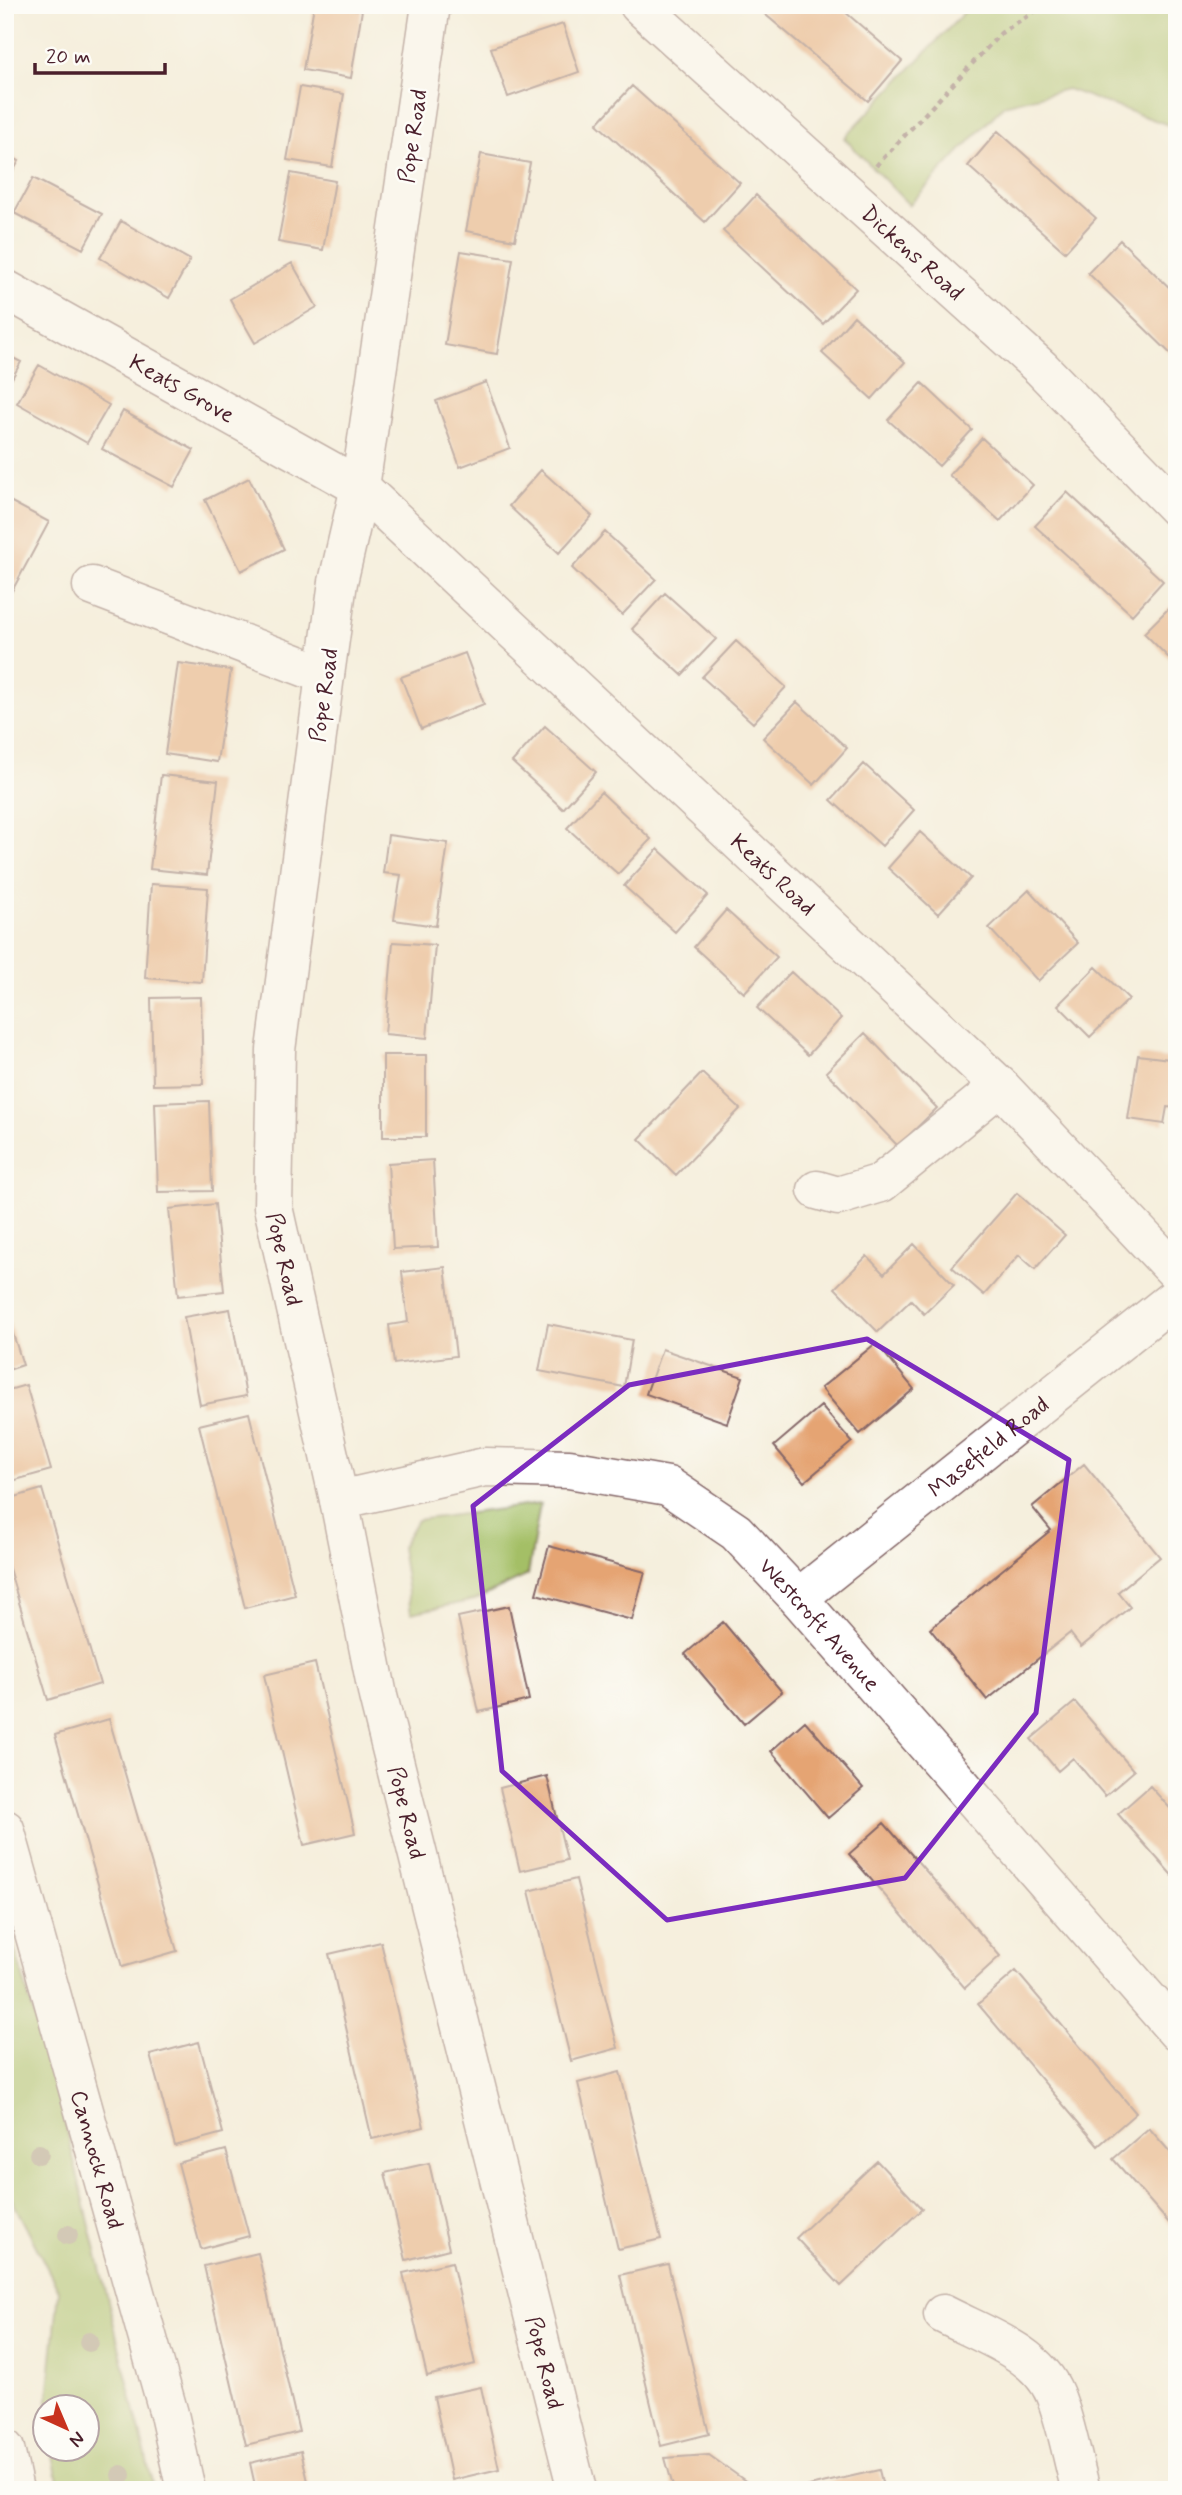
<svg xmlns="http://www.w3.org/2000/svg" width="1182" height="2495" font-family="Mynerve,sans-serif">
<rect width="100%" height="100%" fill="#fdfcf7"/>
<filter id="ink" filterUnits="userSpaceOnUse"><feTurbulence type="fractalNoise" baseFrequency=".0143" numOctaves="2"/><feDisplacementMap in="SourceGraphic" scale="14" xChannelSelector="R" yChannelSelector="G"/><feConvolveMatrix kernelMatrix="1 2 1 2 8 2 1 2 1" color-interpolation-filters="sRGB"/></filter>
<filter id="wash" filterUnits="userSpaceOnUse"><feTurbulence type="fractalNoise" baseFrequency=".00686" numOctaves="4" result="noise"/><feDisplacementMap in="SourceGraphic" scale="28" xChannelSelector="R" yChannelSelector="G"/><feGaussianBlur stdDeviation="1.57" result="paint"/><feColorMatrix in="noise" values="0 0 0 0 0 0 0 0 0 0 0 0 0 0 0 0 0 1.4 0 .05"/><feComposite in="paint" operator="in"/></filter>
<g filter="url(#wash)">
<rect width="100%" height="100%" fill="#f5efdd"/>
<path fill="#a4bf66" stroke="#776f48" stroke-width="2" d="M971,5H1177V128L1067,89L1004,105L909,205L844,138Z
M540,1504L528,1575L475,1600L411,1613L401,1547L417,1520Z
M5,1915L63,2115L154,2490H60L52,2450H88V2408L47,2407L59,2291L5,2186Z"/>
<g id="blocks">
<path fill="#e5a473" d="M314,5L362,10L351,78L303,70Z
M764,5H837L902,61L868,101L760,10Z
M563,24L579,72L508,97L491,48Z
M632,86L740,183L705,222L597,124Z
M300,87L344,94L332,167L287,160Z
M998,131L1096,218L1065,252L968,166Z
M5,153L19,161L5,186Z
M481,154L530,163L515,240L466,231Z
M291,173L335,181L323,250L278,242Z
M33,178L102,214L83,249L14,213Z
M756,195L856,289L823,324L723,231Z
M121,221L190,260L169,298L100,258Z
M1120,240L1177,295V360L1088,273Z
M461,251L513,259L497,354L445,345Z
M292,263L317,307L255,343L230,299Z
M854,316L905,362L872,399L822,353Z
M5,354L21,362L5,391Z
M39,365L109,405L87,443L17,403Z
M486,382L510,448L460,467L436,401Z
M922,383L972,430L939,466L888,420Z
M123,411L194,450L174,487L102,449Z
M982,438L1033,485L1000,521L949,475Z
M541,470L592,516L559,553L509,506Z
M249,478L284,549L241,571L205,500Z
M1067,492L1163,581L1132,615L1035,526Z
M6,499L49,522L5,604V500Z
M605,532L656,579L622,615L572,568Z
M665,593L716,639L682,675L632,629Z
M1177,600V666L1144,633Z
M736,641L786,687L753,723L702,677Z
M465,653L484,704L421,729L401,677Z
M178,663L231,670L217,762L165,754Z
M797,702L847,748L814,785L763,738Z
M545,726L596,772L563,809L512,762Z
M864,764L914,810L882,846L831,800Z
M161,775L218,781L207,875L150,869Z
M601,792L651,839L618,874L567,828Z
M920,832L971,878L938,914L888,868Z
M388,835L448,843L436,926L394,920L401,875L383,873Z
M658,849L708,895L675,932L624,886Z
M151,884L208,888L202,982L145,978Z
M1029,890L1078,943L1038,981L989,928Z
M726,910L777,957L744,993L694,947Z
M393,942L435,945L427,1038L385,1034Z
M1096,967L1129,999L1090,1037L1058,1005Z
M791,972L841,1018L808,1055L757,1008Z
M201,997L203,1084L153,1085L151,998Z
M865,1033L937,1108L898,1146L826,1072Z
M383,1055H426V1137H383Z
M1138,1055L1177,1060V1108L1167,1107L1164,1124L1128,1119Z
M702,1073L740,1109L676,1175L639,1139Z
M209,1101L212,1191L158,1192L155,1103Z
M433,1160L438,1247L393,1249L388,1163Z
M1017,1193L1065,1235L1035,1269L1019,1255L984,1295L952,1267Z
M215,1204L224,1291L178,1296L169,1209Z
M914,1244L954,1285L924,1314L911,1300L878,1332L835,1288L867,1256L884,1274Z
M445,1267L456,1356L394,1364L389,1325L408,1322L402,1272Z
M5,1309L23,1365L5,1371Z
M230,1309L246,1396L200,1405L184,1317Z
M548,1324L632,1340L624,1387L539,1371Z
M876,1343L914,1389L860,1434L821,1388Z
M662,1349L743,1377L727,1423L646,1394Z
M26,1385L51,1470L5,1483V1391Z
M821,1406L852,1442L804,1482L774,1446Z
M249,1413L295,1595L245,1608L199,1425Z
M1084,1464L1160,1557L1118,1592L1130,1607L1081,1647L1070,1633L987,1700L930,1629L1051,1530L1032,1507Z
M1177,1482V1508L1170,1507Z
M42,1489L100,1684L48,1700L5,1555V1500Z
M549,1546L645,1572L632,1620L536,1594Z
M509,1606L529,1700L479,1712L458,1617Z
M723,1622L782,1692L744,1724L685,1654Z
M315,1663L355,1833L304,1845L264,1675Z
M1075,1702L1134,1771L1105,1796L1073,1758L1058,1771L1031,1739Z
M109,1719L177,1951L122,1967L55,1735Z
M805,1721L863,1788L828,1818L771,1751Z
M547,1776L567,1860L520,1871L500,1788Z
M1150,1786L1177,1816V1881L1118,1814Z
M884,1823L1000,1956L965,1988L849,1854Z
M576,1879L618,2048L571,2061L529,1891Z
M381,1942L424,2127L372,2139L329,1954Z
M1016,1971L1136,2113L1098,2146L978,2004Z
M199,2042L223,2133L175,2146L150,2055Z
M620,2072L661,2239L618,2249L578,2083Z
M1149,2128L1177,2160V2232L1113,2159Z
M226,2150L249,2236L201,2249L178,2163Z
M877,2161L922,2209L841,2286L796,2238Z
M429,2163L449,2249L406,2260L385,2173Z
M258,2253L299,2432L246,2445L204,2266Z
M452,2262L475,2364L427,2376L403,2273Z
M668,2264L709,2434L661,2446L620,2275Z
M481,2387L499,2469L452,2480L434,2397Z
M301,2451L310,2490H256L250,2463Z
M709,2455L758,2490H674L665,2458Z
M879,2470L884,2490H796V2489Z"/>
</g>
</g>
<g filter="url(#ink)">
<use href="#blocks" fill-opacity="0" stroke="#866869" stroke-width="2"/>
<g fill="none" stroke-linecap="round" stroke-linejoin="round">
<g stroke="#866869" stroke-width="41">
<g id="minor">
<path id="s1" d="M431,5L360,487L338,582L325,675L276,1050L273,1207L339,1500L378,1696L577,2490"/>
<path id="s2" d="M639,5L1041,368L1177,508"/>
<path id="s3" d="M5,289L360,487L1000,1086L1177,1273"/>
<path d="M92,586L325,675"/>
<path d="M817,1190L838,1196L881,1183L1000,1086"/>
<path id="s4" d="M339,1500L485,1467L569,1469L668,1486L736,1532L798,1598L1177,2032"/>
<path id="s5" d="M798,1598L1177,1296"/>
<path id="s6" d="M5,1829L169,2414L186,2490"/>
<path d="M943,2314C981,2334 1038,2352 1055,2395C1067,2425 1072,2459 1081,2490"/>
</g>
</g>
<g stroke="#866869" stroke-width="41">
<path id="trunk" d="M5,2449L14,2490"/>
</g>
<path stroke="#866869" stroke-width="4.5" stroke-dasharray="5 5" stroke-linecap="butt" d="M876,166L1001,33L1044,5"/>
<use href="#minor" stroke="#fff" stroke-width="38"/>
<use href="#trunk" stroke="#fff" stroke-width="38"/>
</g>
<g fill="#a99b87">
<circle cx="39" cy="2154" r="10"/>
<circle cx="68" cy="2235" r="10"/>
<circle cx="89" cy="2342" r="10"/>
<circle cx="121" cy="2475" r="10"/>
</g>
</g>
<path d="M0 0H1182V2495H0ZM867,1339L1069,1460L1036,1713L905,1878L667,1920L502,1771L473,1506L629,1385Z" fill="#f5efdd" fill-opacity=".55" fill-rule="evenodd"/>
<path fill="none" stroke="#7b2cbf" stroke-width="5" stroke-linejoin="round" d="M867,1339L1069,1460L1036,1713L905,1878L667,1920L502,1771L473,1506L629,1385Z"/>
<g text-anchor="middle" stroke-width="5" stroke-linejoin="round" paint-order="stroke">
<g font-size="23" fill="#4a1f2b" stroke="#fdfcf7">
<text transform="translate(412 136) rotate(-82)" y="8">Pope Road</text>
<text dy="8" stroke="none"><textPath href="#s2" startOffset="369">Dickens Road</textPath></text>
<text dy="8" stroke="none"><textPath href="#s3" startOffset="203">Keats Grove</textPath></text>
<text transform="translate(323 695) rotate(-82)" y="8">Pope Road</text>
<text dy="8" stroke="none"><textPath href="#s3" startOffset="973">Keats Road</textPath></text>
<text dy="8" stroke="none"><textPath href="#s1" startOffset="1267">Pope Road</textPath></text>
<text dy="8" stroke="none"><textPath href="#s5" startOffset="243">Masefield Road</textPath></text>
<text dy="8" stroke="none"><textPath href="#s4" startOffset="541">Westcroft Avenue</textPath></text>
<text dy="8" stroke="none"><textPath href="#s1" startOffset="1834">Pope Road</textPath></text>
<text dy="8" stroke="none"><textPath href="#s6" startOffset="343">Cannock Road</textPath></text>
<text dy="8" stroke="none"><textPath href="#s1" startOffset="2401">Pope Road</textPath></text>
</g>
</g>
<rect width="1182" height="2495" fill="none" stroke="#fdfcf7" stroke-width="28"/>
<g transform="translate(66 2428) rotate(136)"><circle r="33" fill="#fdfcf7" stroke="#b5a4a5" stroke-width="2"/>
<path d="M0-5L12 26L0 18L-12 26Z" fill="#c8321e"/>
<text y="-10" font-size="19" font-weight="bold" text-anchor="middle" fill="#4a1f2b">N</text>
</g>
<path d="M35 63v10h130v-10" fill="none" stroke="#4a1f2b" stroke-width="3.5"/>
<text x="46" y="63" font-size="21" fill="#4a1f2b" stroke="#fdfcf7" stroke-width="5" paint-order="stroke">20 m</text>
</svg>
